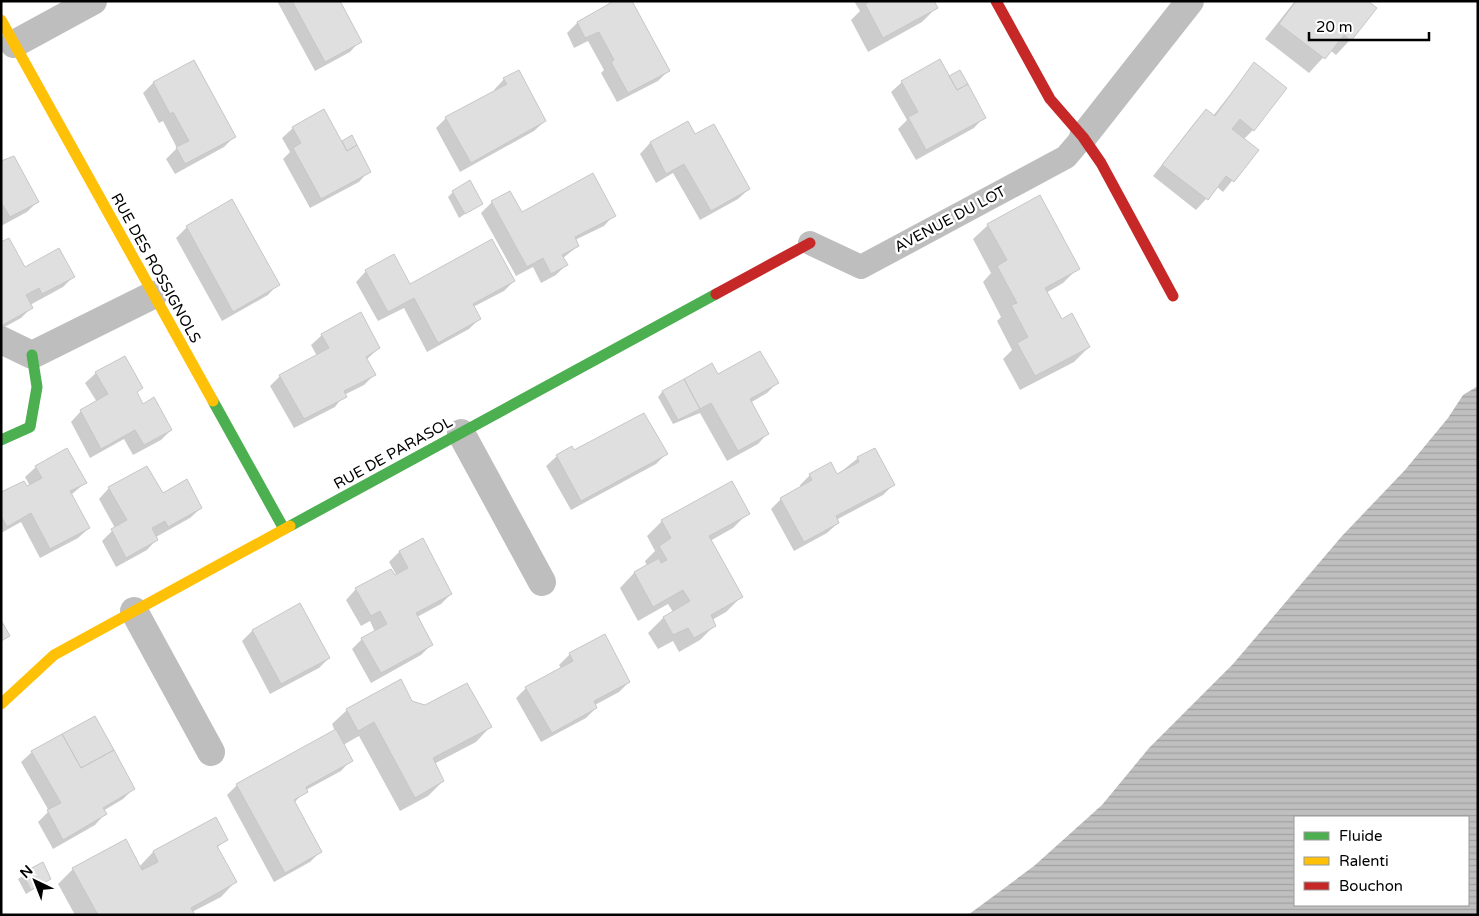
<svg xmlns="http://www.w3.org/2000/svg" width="1479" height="916" font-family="'Varela Round',sans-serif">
<defs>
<pattern id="water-rules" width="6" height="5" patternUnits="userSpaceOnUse" patternTransform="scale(1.25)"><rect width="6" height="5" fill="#bfbfbf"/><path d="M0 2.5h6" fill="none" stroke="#a2a2a2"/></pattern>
</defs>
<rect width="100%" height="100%" fill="#fff"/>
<path fill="url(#water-rules)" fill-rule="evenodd" d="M1478,386V915H968L1034,866L1102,805L1149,748L1233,664L1342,536L1405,470L1448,418L1463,395ZM1295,817H1468V905H1295Z"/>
<path fill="#0003" fill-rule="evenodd" d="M277,1H339L360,41L350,52L315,71Z
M617,1L668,71L658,81L617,102L601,73L604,70L588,41L574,48L567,33L577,23Z
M854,1H933L936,8L922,22L868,52L851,20L860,11Z
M1295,1H1366L1350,40L1336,55L1330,50L1309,73L1265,39Z
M194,61L234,137L224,147L175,174L166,159L177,148L163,121L159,123L143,93L153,83Z
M1254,64L1253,130L1244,139L1257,150L1223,192L1217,187L1196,210L1153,176L1196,121L1206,110L1213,116Z
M949,78L984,117L974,128L916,160L898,129L907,120L891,92L902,82Z
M504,79L545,121L534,131L460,172L436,128L446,118L495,92L494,90Z
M688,123L695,136L749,189L738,199L700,220L673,173L656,183L640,154L650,143Z
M293,128L341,143L351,137L369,171L359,182L310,208L283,159L290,152L282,138ZM351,147V150L344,154L343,152Z
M1,164L37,202L27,212L1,226Z
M453,192L481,203L459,218L448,197Z
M232,201L278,284L268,295L222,321L176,238L187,227Z
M492,202L521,213L614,215L604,226L575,240L578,246L563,258L566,265L556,275L541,283L533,267L516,276L481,213Z
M988,225L1078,268L1063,283L1046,293L1061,321L1089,347L1074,362L1020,390L1003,359L1012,350L997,321L1001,317L983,282L991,273L973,239Z
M1,244L24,269L74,276L63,287L30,305L31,308L21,318L1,329Z
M366,271L409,285L514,281L504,291L473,307L479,319L469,329L427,352L404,308L378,321L356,282Z
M322,335L379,348L366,360L374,375L364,385L344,395L335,407L294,428L270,386L280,376L317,356L311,345Z
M96,373L141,388L136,393L143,406L171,430L161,440L133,455L124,439L90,458L71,422L81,411L97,402L85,383Z
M718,376L777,383L767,393L750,403L768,433L758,444L727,461L700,413L673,424L658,397L662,392Z
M874,450L893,485L883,495L836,520L838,523L827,533L794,551L771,509L781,499L801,488L800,485L810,475H837L858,458Z
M574,452L666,454L656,464L571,510L546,466L557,456Z
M36,467L85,483L71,495L89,528L78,538L40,558L21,522L1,533V494L30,486L25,477Z
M109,488L162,495L201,508L190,518L156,537L157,539L147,550L116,567L102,541L115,528L99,499Z
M748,513L733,528L710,541L741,597L726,612L712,620L715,625L700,640L679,652L673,641L658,649L648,633L663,618L673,612L668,604L638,621L620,588L634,573L647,566L645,561L655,551L647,536L662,521Z
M422,540L451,594L441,604L417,617L432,644L421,655L371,683L352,649L362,639L375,632L370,621L361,626L346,600L356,589L397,576L389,562L399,552Z
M299,604L329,658L319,668L270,694L242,641L252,631Z
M570,654L629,682L619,692L595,705L596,708L586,718L541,742L516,698L526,688L561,668L559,665Z
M411,702L490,727L476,742L434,764L443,781L428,796L400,811L359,736L343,745L351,760L341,771L306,790L294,803L320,852L310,862L274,882L227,795L237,785L335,731L332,724L347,710Z
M32,752L133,789L123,799L103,811L105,814L95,825L53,849L38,822L49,811L21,762Z
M215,819L226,839L217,848L235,882L221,897L192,912L194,915H75L58,884L73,869L139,867L153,852Z
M42,864L50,879L26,894L18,879Z"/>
<path fill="#dfdfdf" stroke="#c7c7c7" d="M292,1H340L362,42L325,62Z
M614,1H632L670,71L628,93L611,62L614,60L599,32L585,38L577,22Z
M871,1H934L938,8L883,38L865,4Z
M1296,1H1368L1377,8L1351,41L1344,35L1325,59L1279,24Z
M940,59L957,90L968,84L986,118L926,150L908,117L918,112L901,81Z
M194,60L236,137L185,164L176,147L189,141L173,112L170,114L153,82Z
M1254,62L1287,88L1254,131L1240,119L1232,129L1259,150L1234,182L1226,176L1208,200L1162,165L1206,109L1215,116Z
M519,70L546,121L471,163L445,117L507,84L503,78Z
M960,70L968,84L957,90L949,76Z
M324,109L347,151L357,145L371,172L321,199L293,148L301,143L292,127Z
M688,121L695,134L714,124L750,189L711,211L684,164L666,174L650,142Z
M352,135L357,145L347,151L342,141Z
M14,156L39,202L10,217L1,202V161Z
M593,173L616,216L575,237L579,246L562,255L568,265L551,274L543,258L527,267L491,201L510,191L522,212Z
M470,180L483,204L465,214L452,191Z
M1040,195L1080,269L1045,288L1062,319L1072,313L1090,347L1035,376L1017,343L1028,337L1011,305L1017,303L997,266L1007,260L987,224Z
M232,199L280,285L233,312L186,226Z
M9,238L25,267L59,248L75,277L42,294L39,288L26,295L33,308L1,326V242Z
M492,239L515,281L473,304L481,319L438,343L414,298L388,312L365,270L394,254L410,284Z
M361,312L380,348L366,357L376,375L344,391L347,397L304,419L279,375L329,348L321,334Z
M760,351L779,383L750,399L769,434L738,451L711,403L700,409L684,379L712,363L718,374Z
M125,356L143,388L137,392L143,404L154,397L172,430L144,445L135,430L101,449L80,410L108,394L95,372Z
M684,379L700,409L678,420L662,391Z
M644,413L668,454L581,501L556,455L572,446L574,450Z
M67,448L87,483L70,491L90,528L50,549L31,513L7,527L1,516V492L24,481L27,486L42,478L35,466Z
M875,448L895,485L836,516L839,523L804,542L780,498L812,480L809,474L831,462L837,474L859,462L857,457Z
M147,466L163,493L187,479L202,508L168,527L165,521L152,528L158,540L126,558L111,529L127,520L108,487Z
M732,481L750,514L709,536L743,597L711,615L716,626L694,638L688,628L673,635L663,617L690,601L683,590L653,607L634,572L659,558L661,563L667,560L659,546L671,538L661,520Z
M423,538L452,594L416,613L433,645L381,673L361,638L387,624L380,611L371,616L355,588L391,569L395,575L408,568L399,551Z
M300,603L330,658L281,684L252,630Z
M1,620L10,636L1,641Z
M605,634L630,682L594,701L597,708L552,733L525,687L573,661L569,653Z
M401,679L412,701L425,705L467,683L492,727L433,758L444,781L415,798L374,722L358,731L346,709Z
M95,716L114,750L81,768L62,734Z
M336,729L353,761L306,787L308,792L294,800L322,852L285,873L236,784Z
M62,734L81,768L114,750L135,789L103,808L107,814L63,840L47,810L61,803L31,751Z
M216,817L228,840L217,846L237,882L191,908L195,915H98L72,868L126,839L142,870L158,862L153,851Z
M43,862L51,879L31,890L22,873Z"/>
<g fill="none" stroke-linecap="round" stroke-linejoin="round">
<path stroke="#bebebe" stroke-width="24" d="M810,243L861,267L1066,157L1083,137"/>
<path stroke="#bebebe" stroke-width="28" d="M14,44L93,1
M1083,137L1190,1
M1,340L32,355L153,295
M461,433L542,582
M134,611L211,752"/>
<path stroke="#4caf50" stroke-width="11" d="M213,401L284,529
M1,440L30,427L37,387L32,355
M290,526L716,294"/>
<path stroke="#ffc107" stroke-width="11" d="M1,20L213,401
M1,704L54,655L290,526"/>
<path stroke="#c62828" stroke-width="11" d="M996,1L1050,99L1083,137L1101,163L1173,296
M716,294L810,243"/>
</g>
<g text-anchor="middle" stroke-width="5" stroke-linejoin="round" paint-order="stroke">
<g font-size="15" fill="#000" stroke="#fff">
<text transform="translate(950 219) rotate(-28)" y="5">AVENUE DU LOT</text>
<text transform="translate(156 268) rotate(61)" y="5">RUE DES ROSSIGNOLS</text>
<text transform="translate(393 453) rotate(-29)" y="5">RUE DE PARASOL</text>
</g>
</g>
<rect width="1479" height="916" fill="none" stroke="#000000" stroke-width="5"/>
<rect x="1294" y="816" width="175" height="90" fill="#ffffff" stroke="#999999"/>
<rect x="1304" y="832" width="25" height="8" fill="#4caf50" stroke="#999999"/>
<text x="1339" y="841" font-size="15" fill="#000000">Fluide</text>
<rect x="1304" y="857" width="25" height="8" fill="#ffc107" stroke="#999999"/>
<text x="1339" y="866" font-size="15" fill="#000000">Ralenti</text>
<rect x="1304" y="882" width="25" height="8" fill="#c62828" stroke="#999999"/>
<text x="1339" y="891" font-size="15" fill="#000000">Bouchon</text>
<g transform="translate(35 881) rotate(317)" stroke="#ffffff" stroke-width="4" paint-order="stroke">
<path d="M0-4L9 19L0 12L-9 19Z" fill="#000000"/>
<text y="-8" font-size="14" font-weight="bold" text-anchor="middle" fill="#000000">N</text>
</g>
<path d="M1309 32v8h120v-8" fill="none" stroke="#000000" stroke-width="2.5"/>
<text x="1316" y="32" font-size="15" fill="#000000" stroke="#ffffff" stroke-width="4" paint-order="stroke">20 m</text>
</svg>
